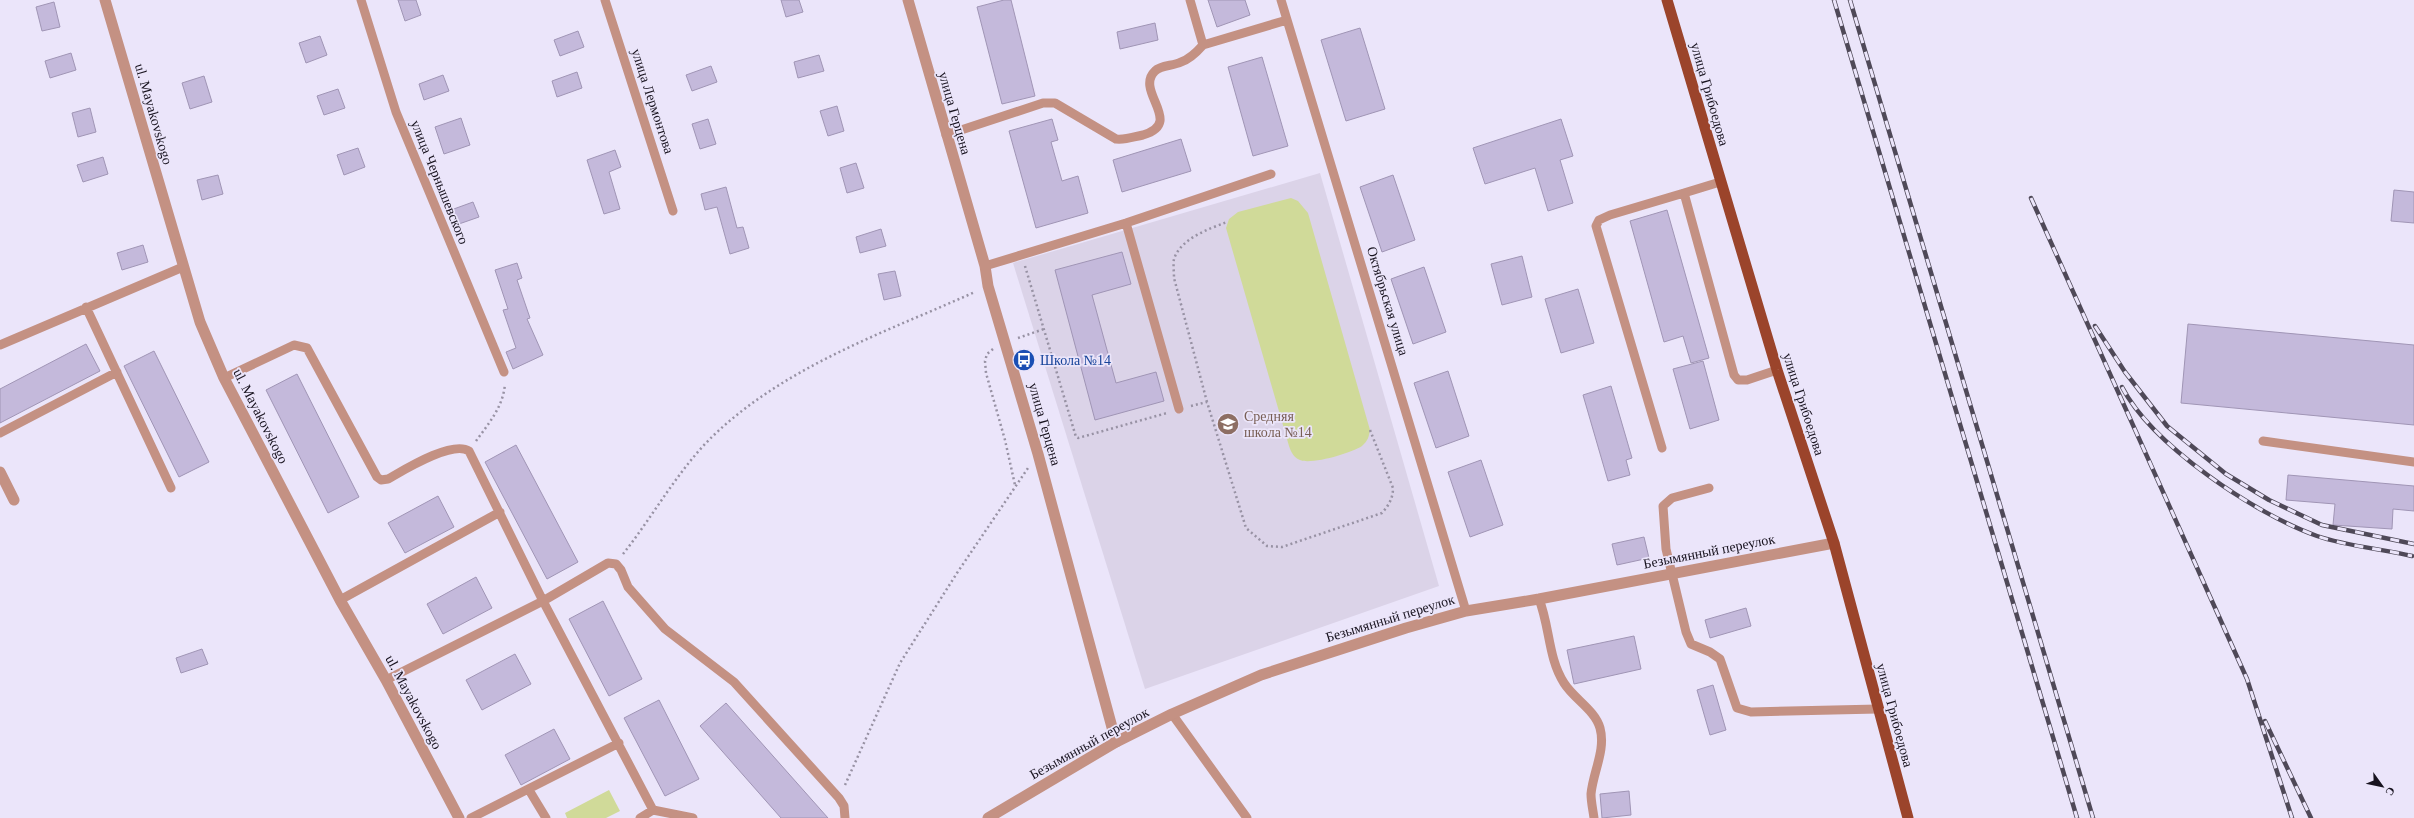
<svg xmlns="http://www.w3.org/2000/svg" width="2414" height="818" font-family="Georgia,serif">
<rect width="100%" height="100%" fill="#ebe5fa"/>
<path fill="#dbd3e8" d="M1320,173L1439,586L1145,689L1013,263Z"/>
<path fill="#d0da99" d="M1291,198L1298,201L1308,213L1370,430C1369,436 1368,441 1362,446C1352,453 1311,465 1300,460C1294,458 1291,452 1289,446L1226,228L1229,219L1238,212Z
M609,790L620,811L606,818H567L565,813Z"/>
<path fill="#c4b9db" stroke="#a095b5" d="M398,0H416L421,15L405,21Z
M781,0H799L803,12L786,17Z
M1004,0H1011L1035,96L1002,104L977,7Z
M1208,0H1245L1250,15L1217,27Z
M54,2L60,27L42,31L36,7Z
M1155,23L1158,40L1120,49L1117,32Z
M1360,28L1385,109L1346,121L1321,40Z
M578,31L584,47L560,56L554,40Z
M320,36L327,55L306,63L299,43Z
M71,53L76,70L50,78L45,61Z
M819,55L824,71L798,78L794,62Z
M1262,57L1288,146L1253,156L1228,67Z
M711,66L717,82L692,91L686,75Z
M577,72L582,88L557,97L552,81Z
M443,75L449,91L424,100L419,84Z
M204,76L212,102L190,109L182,83Z
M338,89L345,108L324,115L317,96Z
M837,106L844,131L828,136L820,111Z
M90,108L96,132L78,137L72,113Z
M461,118L470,145L444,154L435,127Z
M708,119L716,144L700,149L692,124Z
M1052,119L1058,140L1051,142L1062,181L1078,176L1088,213L1036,228L1009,131Z
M1561,119L1573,156L1560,160L1573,203L1548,211L1535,168L1485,184L1473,148Z
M1181,139L1191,171L1122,192L1113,160Z
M358,148L365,167L344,175L337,155Z
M615,150L621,167L609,172L620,209L604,214L587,160Z
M103,157L108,174L83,182L77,165Z
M856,163L864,188L847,193L840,168Z
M218,175L223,194L202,200L197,180Z
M1393,175L1415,240L1382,252L1360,187Z
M726,187L737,228L743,227L749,248L730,254L717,207L705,210L701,194Z
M2394,190L2414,192V223L2391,221Z
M473,202L479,217L456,225L451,210Z
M1667,210L1709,358L1691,363L1683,336L1664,342L1630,221Z
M881,229L886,246L860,253L856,237Z
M143,245L148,262L122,270L117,253Z
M1122,252L1131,284L1092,295L1116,383L1156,372L1164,401L1095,420L1055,270Z
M1522,256L1532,297L1502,305L1491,264Z
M517,263L522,278L517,280L530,318L527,319L543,355L513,369L506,352L516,348L503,310L508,309L495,270Z
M1424,267L1446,332L1413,344L1391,279Z
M895,271L901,296L884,300L878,274Z
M1578,289L1594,343L1561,353L1545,299Z
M2188,324L2414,345V425L2181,403Z
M86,344L100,371L0,423V389Z
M154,351L209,462L179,477L124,366Z
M1703,361L1719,420L1690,429L1673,369Z
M1448,371L1469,436L1436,448L1414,383Z
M297,374L359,497L328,513L266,390Z
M1611,386L1632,458L1626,460L1630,475L1608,481L1583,395Z
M516,445L578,562L547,579L485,462Z
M1481,460L1503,525L1470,537L1448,472Z
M2288,475L2414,486V511L2393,509L2392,529L2333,525L2335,504L2286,500Z
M438,496L454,527L405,553L388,523Z
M1644,537L1649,558L1617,565L1612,544Z
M476,577L492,608L443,634L427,604Z
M603,601L642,679L609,696L569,619Z
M1746,608L1751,626L1710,638L1705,620Z
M1634,636L1641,669L1574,684L1567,650Z
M202,649L208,664L181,673L176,658Z
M515,654L531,684L482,710L466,680Z
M1713,685L1726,730L1710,735L1697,690Z
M659,700L699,779L665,796L624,718Z
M726,703L828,818H781L700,726Z
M554,729L570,759L521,785L505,755Z
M1629,791L1631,815L1602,818L1600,794Z"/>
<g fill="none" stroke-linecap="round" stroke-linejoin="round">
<path stroke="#9892a4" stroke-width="2.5" stroke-dasharray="2 3" stroke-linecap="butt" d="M1025,266L1076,437L1078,438L1167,413
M1018,338L1044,329
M993,349L987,354L985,361L986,373L1005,440L1015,485
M1207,402L1174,278C1174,272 1173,264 1174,259C1181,238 1209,229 1227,222
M1191,406L1207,402L1246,528L1267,546L1282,547L1382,513C1389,505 1393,498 1393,488L1370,430
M476,441C489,423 503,407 505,384
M623,554C654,515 679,468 715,434C788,365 886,332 975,292
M845,785L900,663L957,573L1028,468"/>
<path stroke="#c49183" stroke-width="9" d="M361,0L396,112L504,372
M605,0L673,211
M1281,0L1466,611
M1203,45L1287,20
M946,135L1043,103H1055L1116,139C1126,140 1133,137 1143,135C1185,123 1134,91 1155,71C1161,65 1173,66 1181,62C1190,59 1196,53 1203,45L1190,0
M1720,182L1684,193L1734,375L1738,380H1747L1777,370
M1126,223L1179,409
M985,266L1126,223L1271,174
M86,307L171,488
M0,345L183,267
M224,378L294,345L307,348L377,477L381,480L388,479C404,470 452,440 469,451L543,601L653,810
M0,433L117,372
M2263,441L2414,462
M1662,448L1596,226L1599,220L1610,215L1684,193
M1709,488L1672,498L1663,506L1666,549L1686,632L1691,644L1710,652L1720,659L1737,708L1751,712L1878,709
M1539,599C1550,627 1548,658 1564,683C1574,699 1595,710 1600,728C1606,750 1593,772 1591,794C1591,802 1593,810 1594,818
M340,600L500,512
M386,680L543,601L608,563L616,564L621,570L628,587L665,629L734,682L839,798L844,806L845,818
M1172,714L1247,818
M529,790L546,818
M471,818L619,743
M640,818L653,810L693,818"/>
<path stroke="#c49183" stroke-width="11" d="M105,0L200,322L224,378L340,600L386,680L459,818
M908,0L985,266L988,286L1038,454L1116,742
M0,472L14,500"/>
<path stroke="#c49183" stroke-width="11" d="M988,818L1116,742L1172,714L1261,675L1406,628L1466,611L1539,599L1834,543"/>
<path stroke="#9b442b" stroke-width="11" d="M1667,0L1777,370L1834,543L1908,818"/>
<g stroke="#4f4958" stroke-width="4.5">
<path id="rail" d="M1834,0L2077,818
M1850,0L2093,818
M2031,198L2247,679L2292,818
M2095,326L2125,372L2167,426L2226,474L2269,500L2322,525L2414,544
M2122,387C2152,445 2255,514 2317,536C2346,546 2382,549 2412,556
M2265,721L2311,818"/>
</g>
<use href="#rail" stroke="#ebe5fa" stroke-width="3" stroke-dasharray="9" stroke-linecap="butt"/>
</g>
<defs>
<g id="bus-disc" transform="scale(1.15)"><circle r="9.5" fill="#1a4fb4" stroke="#ebe5fa"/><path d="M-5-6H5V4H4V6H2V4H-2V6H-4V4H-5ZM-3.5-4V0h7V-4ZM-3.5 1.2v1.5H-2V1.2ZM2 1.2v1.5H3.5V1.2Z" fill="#fff"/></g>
<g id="school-disc" transform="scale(1.15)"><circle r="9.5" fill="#8d6e63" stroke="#ebe5fa"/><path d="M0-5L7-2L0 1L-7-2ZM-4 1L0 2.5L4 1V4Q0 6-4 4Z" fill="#fff"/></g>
</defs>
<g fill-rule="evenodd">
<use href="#bus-disc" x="1024" y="360"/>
<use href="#school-disc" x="1228" y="424"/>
</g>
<g text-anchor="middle" stroke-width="3.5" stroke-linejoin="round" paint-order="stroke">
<g font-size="14" fill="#18131f" stroke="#ebe5fa">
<text transform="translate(1710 94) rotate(74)" y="5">улица Грибоедова</text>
<text transform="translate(653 101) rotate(72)" y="5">улица Лермонтова</text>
<text transform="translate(955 113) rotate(74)" y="5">улица Герцена</text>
<text transform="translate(154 114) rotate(74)" y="5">ul. Mayakovskogo</text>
<text transform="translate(440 182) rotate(68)" y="5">улица Чернышевского</text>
<text transform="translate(1388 301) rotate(73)" y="5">Октябрьская улица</text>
<text transform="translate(1804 404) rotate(72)" y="5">улица Грибоедова</text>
<text transform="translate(261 416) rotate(63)" y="5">ul. Mayakovskogo</text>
<text transform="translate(1045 424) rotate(74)" y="5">улица Герцена</text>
<text transform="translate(1709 551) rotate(-11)" y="5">Безымянный переулок</text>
<text transform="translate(1390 618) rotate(-17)" y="5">Безымянный переулок</text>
<text transform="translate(414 702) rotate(62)" y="5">ul. Mayakovskogo</text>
<text transform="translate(1895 715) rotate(75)" y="5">улица Грибоедова</text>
<text transform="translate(1089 743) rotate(-29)" y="5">Безымянный переулок</text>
</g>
<g font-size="14" fill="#164399" stroke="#ebe5fa" text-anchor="start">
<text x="1040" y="365">Школа №14</text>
</g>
<g font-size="14" fill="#785e54" stroke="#ebe5fa" text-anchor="start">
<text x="1244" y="421">Средняя<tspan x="1244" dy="16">школа №14</tspan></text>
</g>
</g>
<g transform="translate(2382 786) rotate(123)" stroke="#ebe5fa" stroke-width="3" paint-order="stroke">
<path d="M0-3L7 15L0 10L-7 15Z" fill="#18131f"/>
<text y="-6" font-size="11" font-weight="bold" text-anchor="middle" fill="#18131f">С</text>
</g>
</svg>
